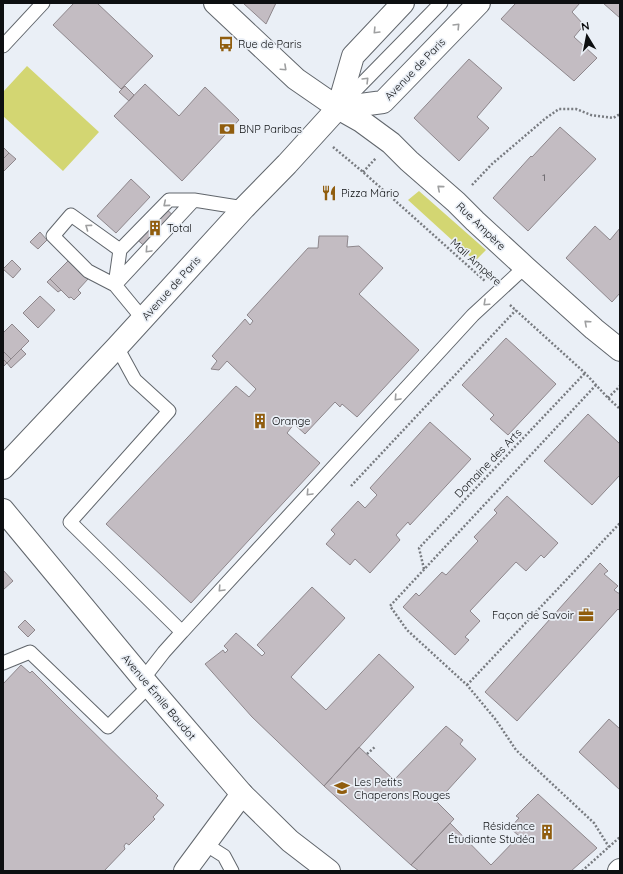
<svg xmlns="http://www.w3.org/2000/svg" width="623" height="874" font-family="Quicksand,sans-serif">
<rect width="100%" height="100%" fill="#eaeff6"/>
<path fill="#d3d672" d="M27,66L99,132L63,171L3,116V92Z
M419,191L486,250L475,261L408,200Z"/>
<path fill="#c3bcc2" stroke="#8e878c" d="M74,3H97L153,56L121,89L53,25Z
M243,3H276L266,24Z
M516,3H580L572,12L584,25L574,37L597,58L574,81L501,19Z
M603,3H620V18Z
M469,59L502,88L477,117L489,128L459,161L414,118Z
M145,84L179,116L205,87L239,120L182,181L114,116Z
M125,86L134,95L129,101L119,92Z
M560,127L596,159L528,231L493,198L531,156L532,157Z
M3,147L9,153L3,159Z
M9,153L16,159L3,172V159Z
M131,179L150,197L116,233L97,216Z
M161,204L179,221L150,251L132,235Z
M595,226L610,240L620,228V293L612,302L566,258Z
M40,232L47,240L38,249L30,242Z
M319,236H348L347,247L359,246L383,268L359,294L419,350L357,417L342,404L340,407L335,402L305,434L294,424L287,433L320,463L191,603L106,524L236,386L249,397L256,389L227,361L219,370L211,369L217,361L212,356L245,319L250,325L253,321L247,315L308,248H318Z
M12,260L21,269L13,278L3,269Z
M68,261L88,279L78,290L81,293L74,300L71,297L69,298L50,279Z
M50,279L61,290L58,292L47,282Z
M40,296L55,310L38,328L23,313Z
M12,324L29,341L11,359L3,351V333Z
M506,338L556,384L508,435L490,419L494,415L462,385Z
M21,349L26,354L11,368L7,363Z
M3,351L11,359L7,363L3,359Z
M3,359L7,363L3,367Z
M588,414L620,444V475L592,505L544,461Z
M430,422L471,459L410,525L408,522L396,535L400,540L370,573L355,559L350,565L326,544L335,534L331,530L358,501L365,508L377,495L370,488Z
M507,496L558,543L544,558L541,555L526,571L516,562L470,611L480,621L465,637L469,640L455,655L403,607L416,593L419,596L442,572L446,575L478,541L474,537L497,513L494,510Z
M600,563L608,571L604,574L618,586L614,590L618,593H620V611L618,609L517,721L485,692Z
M3,570L13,581L3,590Z
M312,587L345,618L291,677L326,710L379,654L414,687L324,786L252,717L205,664L223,650L225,653L228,650L224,646L236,633L262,656L265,653L257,645Z
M25,620L35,630L28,637L18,627Z
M21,665L30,673L32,671L66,705L158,796L156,798L164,805L153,817L155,819L129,845L126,843L124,846L125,849L104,871H3V684Z
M609,719L620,729V790L579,752Z
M446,726L463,740L460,744L476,759L437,802L454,819L411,865L324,786L359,747L394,780Z
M538,794L597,848L571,871H419L411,865L450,823L491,865L519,836L510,828L519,818L516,816Z"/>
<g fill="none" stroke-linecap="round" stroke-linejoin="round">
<g stroke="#61666c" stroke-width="15">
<path id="service" d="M3,46L43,3
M342,104L441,3
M120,250L71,215L53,236L88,271L115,285L194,200
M143,319L115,285L120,250L169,200H194L244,208
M117,347L135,380L169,411L70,522L182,632L473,315L525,267
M3,663L30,652L108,727L149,686
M143,679L164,652L182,632
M205,844L224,856L232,871"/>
</g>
<g stroke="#61666c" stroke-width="24">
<path id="minor" d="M338,108L361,121L391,143L409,161L456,202L475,221L525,267L594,329L620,350
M185,871L242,794
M619,871L620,870"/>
</g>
<g stroke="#61666c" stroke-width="24">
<path id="tertiary" d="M215,3L296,79L338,108
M338,108L383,102L479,3
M3,468L117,347L244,208L287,164L338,108L353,56L403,3
M3,510L149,686L242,794L290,841L329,871"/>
</g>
<path stroke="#787b80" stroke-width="2.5" stroke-dasharray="2 2" stroke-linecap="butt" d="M333,147L363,172L485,281
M363,172L376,158
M472,185L492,164L546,118L559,109H576L591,115L613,118L620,114
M510,305L585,373L608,398L620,409
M596,385L390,606L407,630L467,685L496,720L516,750L594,823L609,847
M608,398L620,386
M351,486L516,310
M424,569L419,548L585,373
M467,685L620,523
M367,754L376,746
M582,871L620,837"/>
<use href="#service" stroke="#fff" stroke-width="13"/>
<use href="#minor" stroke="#fff" stroke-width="22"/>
<use href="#tertiary" stroke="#fff" stroke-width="22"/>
</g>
<defs><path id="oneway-chevron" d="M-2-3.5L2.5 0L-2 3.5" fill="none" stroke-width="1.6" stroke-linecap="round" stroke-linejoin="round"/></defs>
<g stroke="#9e9fa0">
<use href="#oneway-chevron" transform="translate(457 26) rotate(-46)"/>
<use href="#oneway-chevron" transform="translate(376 31) rotate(134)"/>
<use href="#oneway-chevron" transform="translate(284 68) rotate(43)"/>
<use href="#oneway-chevron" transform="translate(366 80) rotate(-45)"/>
<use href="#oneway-chevron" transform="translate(440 188) rotate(-139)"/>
<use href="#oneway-chevron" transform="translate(166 204) rotate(140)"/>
<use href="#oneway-chevron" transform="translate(88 227) rotate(-144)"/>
<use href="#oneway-chevron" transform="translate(148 250) rotate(133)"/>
<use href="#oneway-chevron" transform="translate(486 303) rotate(137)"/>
<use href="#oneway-chevron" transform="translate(587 323) rotate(-138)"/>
<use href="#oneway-chevron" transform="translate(397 398) rotate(133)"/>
<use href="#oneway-chevron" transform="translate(309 493) rotate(133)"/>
<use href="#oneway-chevron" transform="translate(221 589) rotate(133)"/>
</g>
<defs>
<g id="bus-bare" transform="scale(1.2)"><path d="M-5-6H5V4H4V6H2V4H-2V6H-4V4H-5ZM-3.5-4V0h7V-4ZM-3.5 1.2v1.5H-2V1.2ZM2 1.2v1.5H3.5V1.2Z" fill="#905d0e" stroke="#eaeff6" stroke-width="2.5" paint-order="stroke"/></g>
<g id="bank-bare" transform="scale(1.2)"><path d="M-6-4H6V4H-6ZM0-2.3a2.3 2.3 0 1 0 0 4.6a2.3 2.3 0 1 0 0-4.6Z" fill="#905d0e" stroke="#eaeff6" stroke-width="2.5" paint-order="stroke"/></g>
<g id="restaurant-bare" transform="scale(1.2)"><path d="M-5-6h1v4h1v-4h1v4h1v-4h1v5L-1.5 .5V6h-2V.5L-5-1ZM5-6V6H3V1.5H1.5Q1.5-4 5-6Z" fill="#905d0e" stroke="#eaeff6" stroke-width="2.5" paint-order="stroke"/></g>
<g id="building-bare" transform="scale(1.2)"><path d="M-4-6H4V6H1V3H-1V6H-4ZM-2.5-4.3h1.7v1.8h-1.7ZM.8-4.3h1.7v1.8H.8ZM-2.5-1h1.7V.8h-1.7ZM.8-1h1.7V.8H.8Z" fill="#905d0e" stroke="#eaeff6" stroke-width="2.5" paint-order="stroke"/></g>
<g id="office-bare" transform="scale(1.2)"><path d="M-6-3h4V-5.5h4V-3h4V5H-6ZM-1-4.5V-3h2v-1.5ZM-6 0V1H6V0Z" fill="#905d0e" stroke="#eaeff6" stroke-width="2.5" paint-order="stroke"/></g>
<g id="school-bare" transform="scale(1.2)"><path d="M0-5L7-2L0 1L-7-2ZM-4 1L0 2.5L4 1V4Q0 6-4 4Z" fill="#905d0e" stroke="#eaeff6" stroke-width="2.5" paint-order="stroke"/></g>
</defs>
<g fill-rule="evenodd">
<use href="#bus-bare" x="226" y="44"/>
<use href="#bank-bare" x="227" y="129"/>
<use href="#restaurant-bare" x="329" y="193"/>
<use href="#building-bare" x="155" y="228"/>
<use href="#building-bare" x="260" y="421"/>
<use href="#office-bare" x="586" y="615"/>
<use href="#school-bare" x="342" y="788"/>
<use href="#building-bare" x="547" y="832"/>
</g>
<g text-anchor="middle" stroke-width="3.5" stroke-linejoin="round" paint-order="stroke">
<g font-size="9" fill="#3a3a3d">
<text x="544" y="181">1</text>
</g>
<g font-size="11" fill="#0d0f11" stroke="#eaeff6" text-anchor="start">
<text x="238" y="48">Rue de Paris</text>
<text x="239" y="133">BNP Paribas</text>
<text x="341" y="197">Pizza Mario</text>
<text x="167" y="232">Total</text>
<text x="272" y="425">Orange</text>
<text x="574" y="619" text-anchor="end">Façon de Savoir</text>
<text x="354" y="786">Les Petits<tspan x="354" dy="13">Chaperons Rouges</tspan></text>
<text x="535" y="830" text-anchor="end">Résidence<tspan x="535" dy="13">Étudiante Studéa</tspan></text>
</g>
<g font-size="11" fill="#0d0f11" stroke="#eaeff6">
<text transform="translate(415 69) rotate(-46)" y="4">Avenue de Paris</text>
<text transform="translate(481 226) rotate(44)" y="4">Rue Ampère</text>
<text transform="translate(476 262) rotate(42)" y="4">Mail Ampère</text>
<text transform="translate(171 288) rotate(-48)" y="4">Avenue de Paris</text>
<text transform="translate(488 463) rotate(-46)" y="4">Domaine des Arts</text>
<text transform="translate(159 697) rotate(50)" y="4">Avenue Émile Baudot</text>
</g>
</g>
<rect width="623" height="874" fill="none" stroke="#0d0f11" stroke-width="8"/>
<g transform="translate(587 36) rotate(350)" stroke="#eaeff6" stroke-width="3" paint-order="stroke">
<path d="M0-3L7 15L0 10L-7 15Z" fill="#0d0f11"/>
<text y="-6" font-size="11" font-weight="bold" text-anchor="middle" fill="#0d0f11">N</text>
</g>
</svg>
